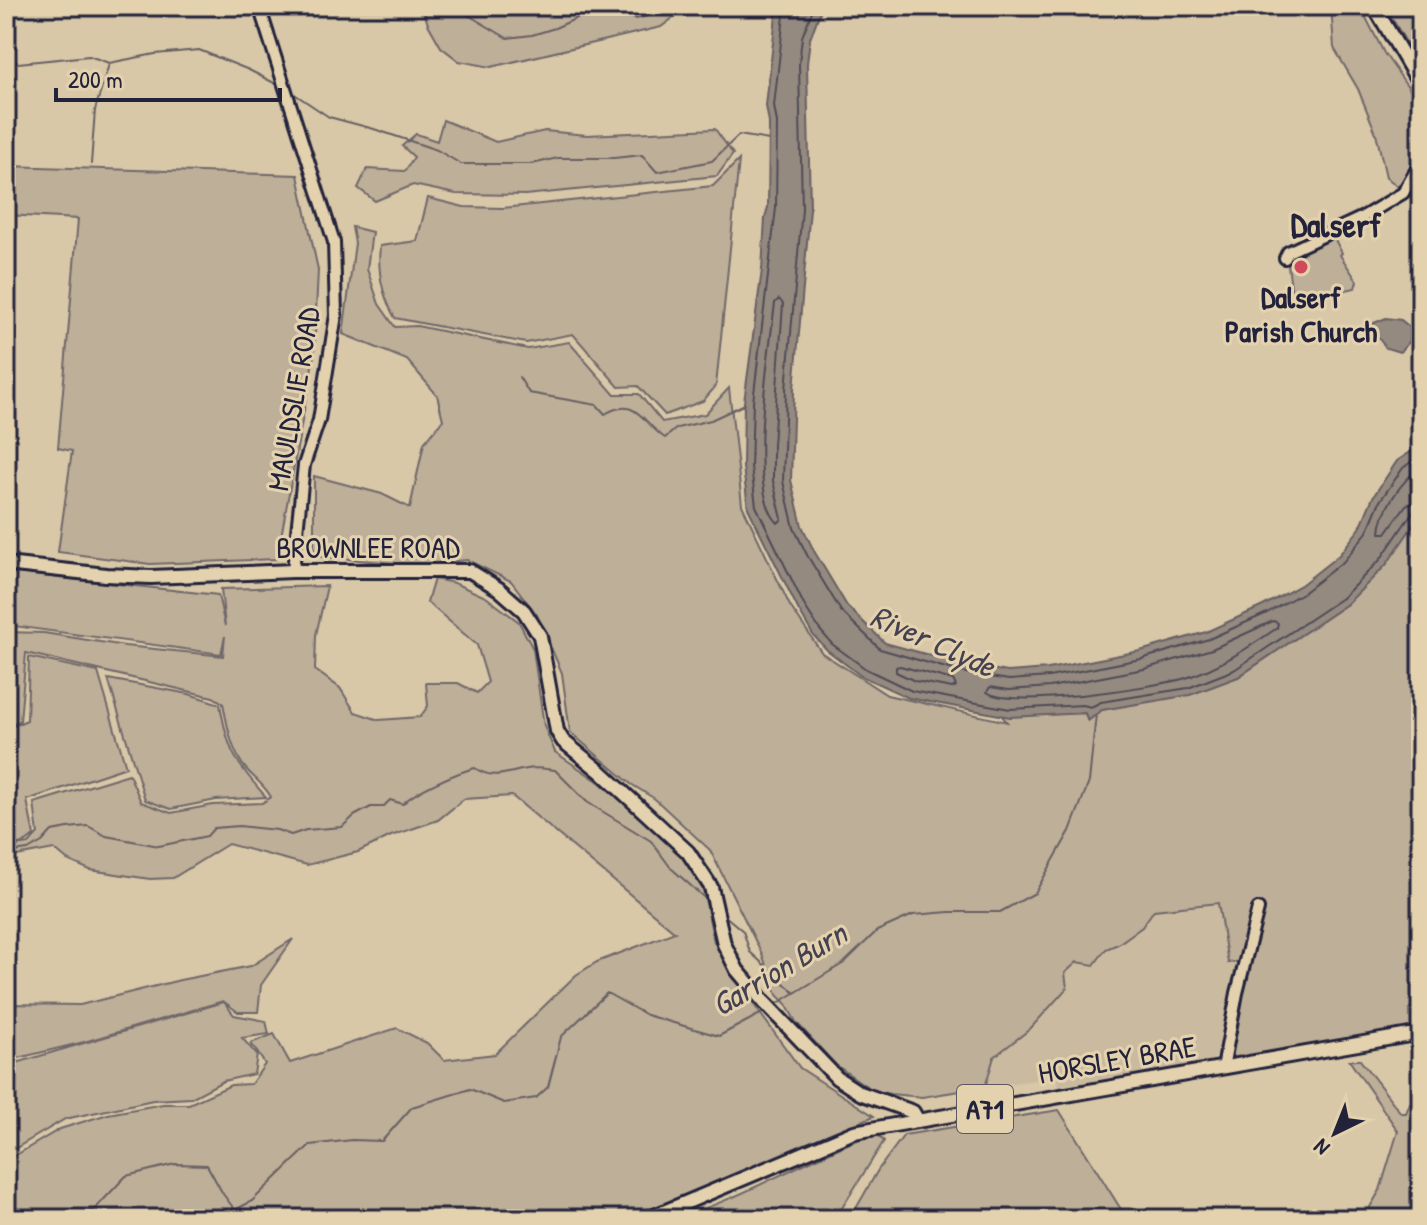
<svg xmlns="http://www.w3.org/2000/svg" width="1427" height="1225" font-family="'Patrick Hand',sans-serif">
<rect width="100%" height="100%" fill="#d8c8a8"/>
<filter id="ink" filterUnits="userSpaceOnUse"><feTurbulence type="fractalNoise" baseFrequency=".0125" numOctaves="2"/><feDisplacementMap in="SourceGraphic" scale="16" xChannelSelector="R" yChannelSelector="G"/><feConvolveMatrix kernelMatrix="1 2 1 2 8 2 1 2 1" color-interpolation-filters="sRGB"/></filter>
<g filter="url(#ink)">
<path fill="#cabba0" d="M1219,903L1228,962L1249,960L1229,1054L1219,1052L1214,1060L1194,1067L1058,1086L1056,1077L985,1087L994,1057L1030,1030L1067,988L1065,973L1077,962L1094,965L1106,949L1118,944L1149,920L1154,910Z"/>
<path fill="#beaf98" stroke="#70686a" stroke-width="2" d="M422,6H689L661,27L491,67L459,61L441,47L428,24Z
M1331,6H1360L1384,53L1421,105V205L1386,177L1376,133L1358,89L1334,48Z
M1385,6H1421V68Z
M443,120L496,142L545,131L587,135L715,129L733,154L717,176L525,195L456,194L413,185L375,201L358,188L367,169L405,171L414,157L402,146L416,134L437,141Z
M739,160L716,386L703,401L665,415L638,386L619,387L573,334L526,343L395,318C382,295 377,273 380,246L417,241L428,198L464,207L503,208L713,186Z
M6,166L298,175L318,270L314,355L277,559L150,564L58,552L72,451L58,448L78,219L6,215Z
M352,227L372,232L367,269L379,304L395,327L417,326L528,349L569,342L614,394H639L662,422L705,414L729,388L742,505L790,606L822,653L887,695L1007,722L1002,716L1085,713L1087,720L1102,710L1238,677L1347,604L1421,514V1028L1243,1061L1234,1059L1229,1054L1248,960L1228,963L1218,903L1154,910L1142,927L1118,944L1106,949L1094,965L1077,962L1065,973L1067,988L1030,1029L994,1057L985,1087L922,1097L890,1094L872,1090L836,1065L796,1022L786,1004L777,995L762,954L710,850L655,799L631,784L570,732L562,673L537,615L511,581L467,560L415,565L314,556V476L382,494L410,508L424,443L443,420L437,395L407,360L343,334L355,243Z
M1333,236L1342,253L1340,255L1357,281L1355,288L1293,302L1287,258Z
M6,572L218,595L225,626L221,589L327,586L316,635L315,670L340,688L355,712L379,720L420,717L428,706L426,683H458L477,693L488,682L477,645L427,602L434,579L454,583L486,597L519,622L533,649L544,726L555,752L599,782L684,854L703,889L714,942L757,1009L800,1068L874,1116L630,1219H6V1161L60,1129L108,1114L163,1104H189L231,1085L251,1084L265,1064L251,1043L274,1034L290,1063L397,1028L427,1043L444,1060L495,1054L576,975L597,962L675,932L512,796L464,799L438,820L391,836L358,852L307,865L228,844L173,878L150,879L90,870L67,860L54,849L6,858V729L27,720L29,657L98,672L126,767L27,800L34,836L26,842L7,847L29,844L38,834L34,803L129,774L141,802L171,813L213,805L262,803L271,797C264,785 255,779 246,769C231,751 227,724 223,703L213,697L26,653L20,721L6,726V632L44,633L125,646L223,656L225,636L221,654L6,625Z
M108,679L189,694L220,704C228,752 235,762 266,797L216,800L171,809L145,800Z
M293,939L261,985L258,1012H238L223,1001L84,1042L6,1061V1004L80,1005L180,980L251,966Z
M224,1002L234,1015L266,1021L269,1034L242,1038L257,1055L254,1074L223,1081L191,1098L153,1100L65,1119L6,1154V1066Z
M1349,1060H1360L1401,1113H1406L1410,1103L1421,1104V1208L1414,1219H1363L1380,1190L1398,1131Z
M1059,1110L1127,1219H850L878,1170L904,1135Z
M877,1134L884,1141L835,1219H681V1216C731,1202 777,1175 824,1155C841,1147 858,1138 877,1134Z"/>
<path fill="#958a80" stroke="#676064" stroke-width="2" d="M777,6H822L810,39L807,64L810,209L794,389L791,480L802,526L814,551L847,606L885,643L962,664L1008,672L1048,669L1140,651L1206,632L1263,606L1301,585L1339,555L1360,528L1373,497L1397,461L1421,445V514L1386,565L1347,604L1238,677L1190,695L1102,710L1088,721L1085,713L1010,717L909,698L861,676L827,650L813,635L798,609L748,508L743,467L744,402L762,270L765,218L768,207L769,123L766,106Z
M1386,318L1401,320L1412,329L1410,341L1400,352L1386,348L1373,331L1374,323Z"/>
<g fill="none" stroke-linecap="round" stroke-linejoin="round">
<path stroke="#504c57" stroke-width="2" d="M785,6L774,106L777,123L776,208L753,402L751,467L756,506L804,605L820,630L832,644L866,669L912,691L1010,709L1083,705L1091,707L1101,702L1188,688L1234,670L1342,598L1380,560L1412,513L1421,511
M814,6L802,37L799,64L802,209L786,389L783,481L794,528L807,555L841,611L880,649L960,672L1009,680L1049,677L1141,659L1209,639L1267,613L1304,592L1344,561L1367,532L1380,501L1403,468L1421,454
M779,299L783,304L773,445V481L782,519L778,523C745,492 770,348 775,303Z
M1421,467C1402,480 1381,510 1380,533H1386L1406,505L1421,501
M1273,621L1278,623L1277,628C1248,648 1220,667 1186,678C1154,687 1010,709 987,692L990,687L1009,690L1050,687L1144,669L1212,649Z
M900,666L953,680L956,686L952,688L915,681L896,672V667Z"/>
<path stroke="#676064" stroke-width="2" d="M453,6L507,38L532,35L555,28L586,14L610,9L636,19L655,14L664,6
M6,55L18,63L89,56L109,63L155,54L199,50L249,70L280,86
M293,93L329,117L374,129L437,150L461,164H532L558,158H614L642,155L657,172L712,161L739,135L769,140
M91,164L95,110L109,64
M519,377L529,393L597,405L605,414C637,395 643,424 665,438L677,428L711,420L745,404
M6,853L28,850L42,842L52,831L68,828L88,826L106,836L159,846L207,836L214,828L239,826L277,830L291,835L306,830L342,827L354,816L371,807H383L390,800L403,804C414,791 458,772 475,768C493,781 508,772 527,769C536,767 546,769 555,770L587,802L651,841L671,868L709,902
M724,915L743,931L750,952L772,972
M776,976L795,993
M775,1005L844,963L877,931L913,915L949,912H1000L1035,893L1070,831L1089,782L1096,714
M47,1219L48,1215L93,1211L126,1176L175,1164L207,1165L223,1194L235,1210L252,1201L310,1145L352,1140L382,1141L412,1107L470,1089L504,1103L536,1098L548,1087L561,1037L607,993L646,1015L719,1036L766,1011"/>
<g stroke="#22223b" stroke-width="16">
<path id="minor" d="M259,6L334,242L336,315L319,420L304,465L293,571
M1285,258L1288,252L1361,218L1403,193L1421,162
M1223,1068L1237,993L1258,909"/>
</g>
<g stroke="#22223b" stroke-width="18">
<path id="major" d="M1374,6L1421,86
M6,564L106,575L151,577L293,571H470L499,589L524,611L540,636L557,731L563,741L600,771L688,852L711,887L724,944L737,970L764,1002L837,1078L860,1093L913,1112L917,1119
M647,1219L854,1132L1421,1033"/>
</g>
<use href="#minor" stroke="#e4d2af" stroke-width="10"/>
<use href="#major" stroke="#e4d2af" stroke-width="12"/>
</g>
</g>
<circle fill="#d1495b" stroke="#e4d2af" stroke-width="3" cx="1301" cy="267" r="8"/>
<g text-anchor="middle" stroke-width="6" stroke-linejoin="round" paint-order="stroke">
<rect fill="#e4d2af" stroke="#5c575e" stroke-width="2" x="957" y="1085" width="56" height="48" rx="6"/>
<g font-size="28" font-weight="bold" fill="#22223b">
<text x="985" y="1119">A71</text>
</g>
<g font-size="30" font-weight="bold" fill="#22223b" stroke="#e4d2af">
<text x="1301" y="308">Dalserf<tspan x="1301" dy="34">Parish Church</tspan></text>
</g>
<g font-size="30" fill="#22223b" stroke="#e4d2af">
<text transform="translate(294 399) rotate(-80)" y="10">MAULDSLIE ROAD</text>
<text x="368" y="558">BROWNLEE ROAD</text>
<text transform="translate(1117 1060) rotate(-10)" y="10">HORSLEY BRAE</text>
</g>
<g font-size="32" font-style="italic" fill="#444150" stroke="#e4d2af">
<text transform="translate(933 641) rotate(24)" y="11">River Clyde</text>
<text transform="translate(779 969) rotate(-31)" y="11">Garrion Burn</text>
</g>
<g font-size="34" font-weight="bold" fill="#22223b" stroke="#e4d2af">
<text x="1336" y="237">Dalserf</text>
</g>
</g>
<rect width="1427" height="1225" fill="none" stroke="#e4d2af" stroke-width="32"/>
<rect x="16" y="16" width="1395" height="1193" fill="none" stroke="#22223b" stroke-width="3" filter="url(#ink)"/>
<g transform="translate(1335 1133) rotate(223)" stroke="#e4d2af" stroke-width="6" paint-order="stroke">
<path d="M0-6L14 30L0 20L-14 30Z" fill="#22223b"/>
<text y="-12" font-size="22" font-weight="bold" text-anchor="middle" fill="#22223b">N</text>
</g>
<path d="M56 88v12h224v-12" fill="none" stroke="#22223b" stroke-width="4"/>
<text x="68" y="88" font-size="24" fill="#22223b" stroke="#e4d2af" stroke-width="6" paint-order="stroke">200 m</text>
</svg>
